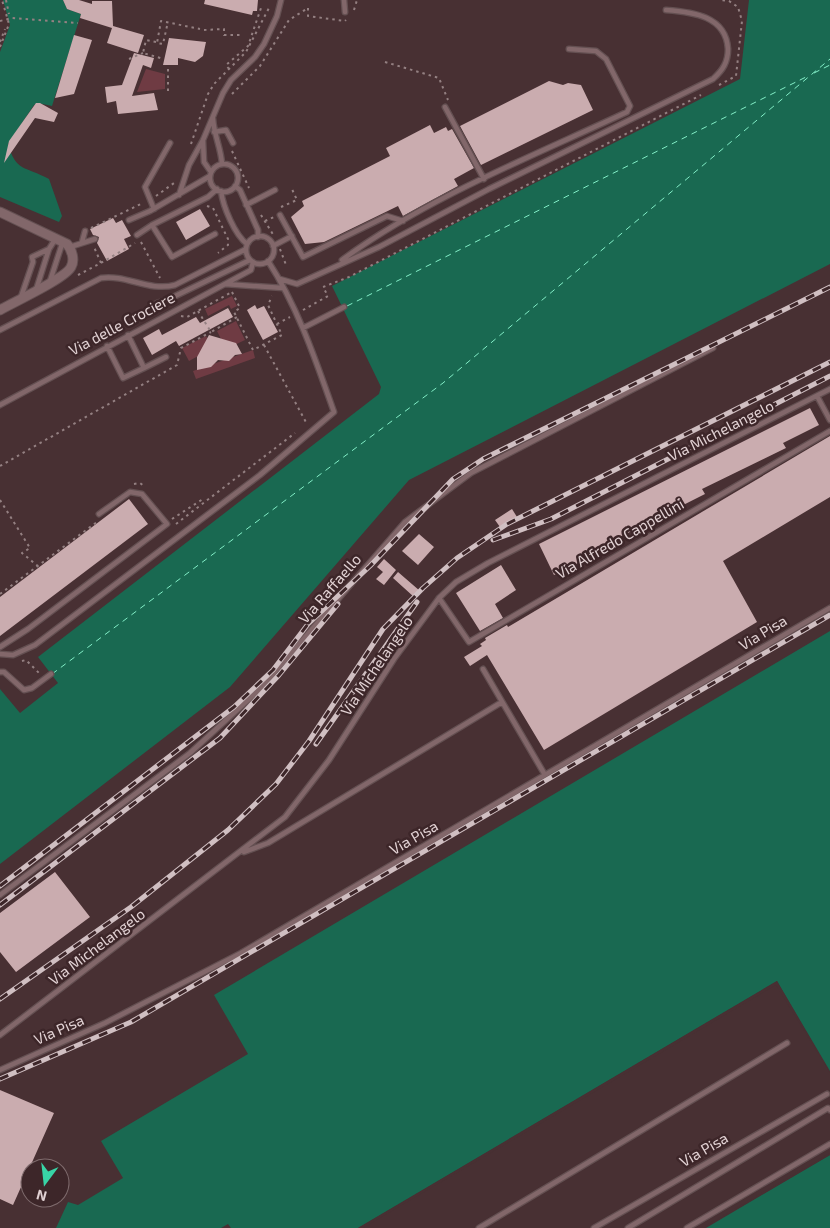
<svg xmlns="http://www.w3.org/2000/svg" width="830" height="1228" font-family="'Exo 2',sans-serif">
<rect width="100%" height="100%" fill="#483033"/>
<path fill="#6f3b43" d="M146,69L165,74V89L137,92Z
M232,296L237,306L231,309L229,305L208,316L205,309Z
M236,321L245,340L226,349L217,331Z
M206,336L213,348L189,361L182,348Z
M253,350L255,358L196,379L193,371Z"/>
<path fill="#196951" d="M3,0H63L67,9L81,14L52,106L38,103L34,105L8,144C16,172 25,166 49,179L62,216L59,222L0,197V52L10,25Z
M749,0H830V264L409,480L230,687L0,864V689L20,713L58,683L38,657L379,394L381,387L332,286L740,79Z
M830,631V1071L777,981L358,1228H231L228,1224L221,1228H56L68,1202L78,1205L123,1178L101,1141L248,1054L214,995Z
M830,1155V1228H706Z"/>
<path fill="#483033" d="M777,981L830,1073L776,985L363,1228H358Z
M830,1153V1155L704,1228L705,1226Z"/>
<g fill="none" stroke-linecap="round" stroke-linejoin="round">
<path stroke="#83efc8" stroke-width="1" stroke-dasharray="6 5" stroke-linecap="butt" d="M814,73L830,65
M347,306L808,76
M52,674L443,383L830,59"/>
</g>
<path fill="#caacaf" d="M63,0H79L92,4V1H112L113,26L144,35L138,53L107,43L112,28L80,18L81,14L67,9Z
M205,0H258L257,11H253L252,15L204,4Z
M74,35L92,40L74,94L55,98Z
M169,38L206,42L203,56L195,62L178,58V65H163Z
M134,53L154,58L151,68L143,65L132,96L154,93L158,110L118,114L116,101L107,103L105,87L122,85Z
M549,81L563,85L568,83L581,85L593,110L481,165L460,126Z
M36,103H40L58,113L54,122L35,118L4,163L9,141Z
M430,125L434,133L446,127L448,131L452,129L474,168L454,179L458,186L403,216L398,206L324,242L305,244L291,217L304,206L302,201L390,156L386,148Z
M200,209L210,226L186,240L176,222Z
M113,218L116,223L122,220L131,236L124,239L129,249L107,261L97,243L99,237L93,235L90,229Z
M255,305L257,309L264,306L278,332L263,340L247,310Z
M228,308L233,317L179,346L176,341L152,355L143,338L159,329L162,335L196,317L200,323Z
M209,335L236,343L242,354L235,355L229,361L218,360L211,367L197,370V357Z
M810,408L819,425L783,443L786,448L702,489L705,494L606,544L608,548L554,575L539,544Z
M830,436V497L723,561L757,622L544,750L487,655L470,666L464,657L482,646L480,644L486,640L485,638L507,625L508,627Z
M129,499L148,524L0,636V597Z
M512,509L517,517L500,527L495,520Z
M419,534L434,547L418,565L402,551Z
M384,559L396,570L384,585L376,579L383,572L377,567Z
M501,565L516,590L495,604L503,618L480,631L456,593Z
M398,572L420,591L414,597L393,578Z
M55,872L90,917L16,972L0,952V913Z
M0,1090L54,1113L13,1205L0,1199Z"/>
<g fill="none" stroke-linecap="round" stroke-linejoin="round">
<g stroke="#645052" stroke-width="7">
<path id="lane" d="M344,0L345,12
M445,107L484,179
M213,119C214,135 221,148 222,164
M214,132L226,130L233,143
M203,141L204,162L211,172
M210 178a14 14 0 1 1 28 0a14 14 0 1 1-28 0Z
M235,186L240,190L258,230V237
M221,191C223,207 235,235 247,244
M179,195L189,165L203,140L223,93L231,80L255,57L264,44L277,16L281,0
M246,205L275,190
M154,209L145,187L170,143
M280,215L303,257L387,216L403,221
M129,220L150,211L210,176
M152,225L172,257L215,234
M137,235L152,225L208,197L217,189
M246 250a14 14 0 1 1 28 0a14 14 0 1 1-28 0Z
M82,242L85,231
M273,246L292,236
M70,247L95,239
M342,260C426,198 533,156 627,112L630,106L606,59L596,51L569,49
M280,279L297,284L379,247L489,189L713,79C723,70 728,62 728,49C726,16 693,12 666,10
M50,281L63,241
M225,284L283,288
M36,290L49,249L56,238
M21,297L33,262L32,257L49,249
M157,303L169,299L250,260
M303,328L344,307
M0,330L101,278C126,274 149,292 175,285L246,249
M107,346L123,378L144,368L128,335
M144,368L166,357
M817,396L830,420
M0,405L251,270L253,262
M439,598L469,642L830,431
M0,647L28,629L167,524L142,494L130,492L99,514
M0,654L13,655L35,645L260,475L334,412C316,361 298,307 268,261
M483,669L545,775
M0,672H4L24,690L32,688L51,674
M244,852L268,843L502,702
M0,895L190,753L260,689L405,522L471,473L713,348
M0,1035L285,817L329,760L394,659L439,598L456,582L488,563L830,389
M0,1070L105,1023L241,953L830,608
M479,1228L787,1043
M594,1228L827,1094
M628,1228L828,1108L830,1110
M687,1228L830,1144"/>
</g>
<g stroke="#645052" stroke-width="11">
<path id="street" d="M0,212L67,244C72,250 75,260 71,267C66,278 14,302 0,310"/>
</g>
<path stroke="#948082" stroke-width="2" stroke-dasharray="2.5 4" stroke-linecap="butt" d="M6,0L9,14
M308,8V16L345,21L346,20
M354,10L357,0
M0,21L12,18L78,23
M167,26L163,44L157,43L161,21L200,29
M204,30L224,29V35H240
M0,42L5,29
M156,42L146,40L143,53L164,59
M0,47L9,24L2,0
M129,59L143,53
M385,62L439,78L448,100
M229,69L226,65L248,46L261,8L258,6
M719,85L736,76L742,21L738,7L729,1L720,0
M168,91V65
M232,94L260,66L289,20L308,8
M191,144L208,94L214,84L246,52L270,6
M232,151L249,188
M156,196L174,183
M207,206L213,208L228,239V245L218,253
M281,207L297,200L291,187
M261,215L274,236
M265,221L274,217
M91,228L143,203
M141,242L160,278
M280,249L286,265
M101,263L135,243
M78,275L101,263L94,247
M232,292L240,308L234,312L253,350L282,335L268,305L272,296
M303,310L328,296L323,287L349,277L701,95
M198,311L211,332L237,317
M181,316L187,317L230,293
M277,324L290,317
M264,345L307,424
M0,466L177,365L181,348L211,332
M134,484L140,483L145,487
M0,500L30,548L22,553L39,567
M172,519L203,499
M176,524L295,433
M0,594L97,522
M22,661L26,660L39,673"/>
<use href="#lane" stroke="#82676a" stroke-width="4.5"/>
<use href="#street" stroke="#82676a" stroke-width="9"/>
<g stroke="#d0bfc2" stroke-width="5">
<path id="rail" d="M493,540L551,519L830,376
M316,744L417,602
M0,886L234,707L273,670L308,624L370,566L453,479L483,459L830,287
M0,905L220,738L279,675L338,604
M0,999L131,907L228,830L276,784L309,741L383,629L423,588L457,558L507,524L830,362
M0,1079L131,1022L830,615"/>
</g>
<use href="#rail" stroke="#3d2629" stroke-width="3" stroke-dasharray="9" stroke-linecap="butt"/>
</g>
<g text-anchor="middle" stroke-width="5" stroke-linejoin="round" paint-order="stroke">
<g font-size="15" fill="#e2d2d4" stroke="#3d2629">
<text transform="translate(122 324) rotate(-28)" y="5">Via delle Crociere</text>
<text transform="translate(721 431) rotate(-27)" y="5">Via Michelangelo</text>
<text transform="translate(620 539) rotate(-30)" y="5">Via Alfredo Cappellini</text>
<text transform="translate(330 589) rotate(-49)" y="5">Via Raffaello</text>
<text transform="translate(763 633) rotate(-31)" y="5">Via Pisa</text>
<text transform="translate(377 666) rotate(-56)" y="5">Via Michelangelo</text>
<text transform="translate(414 838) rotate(-30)" y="5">Via Pisa</text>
<text transform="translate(97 947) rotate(-37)" y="5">Via Michelangelo</text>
<text transform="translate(59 1030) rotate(-24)" y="5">Via Pisa</text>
<text transform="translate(704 1150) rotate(-30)" y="5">Via Pisa</text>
</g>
</g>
<g transform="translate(45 1183) rotate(195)"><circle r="24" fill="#3d2629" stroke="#7f6b6d"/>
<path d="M0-4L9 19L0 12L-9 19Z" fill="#38d4a6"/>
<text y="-8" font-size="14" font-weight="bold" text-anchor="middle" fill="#e2d2d4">N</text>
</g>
</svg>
